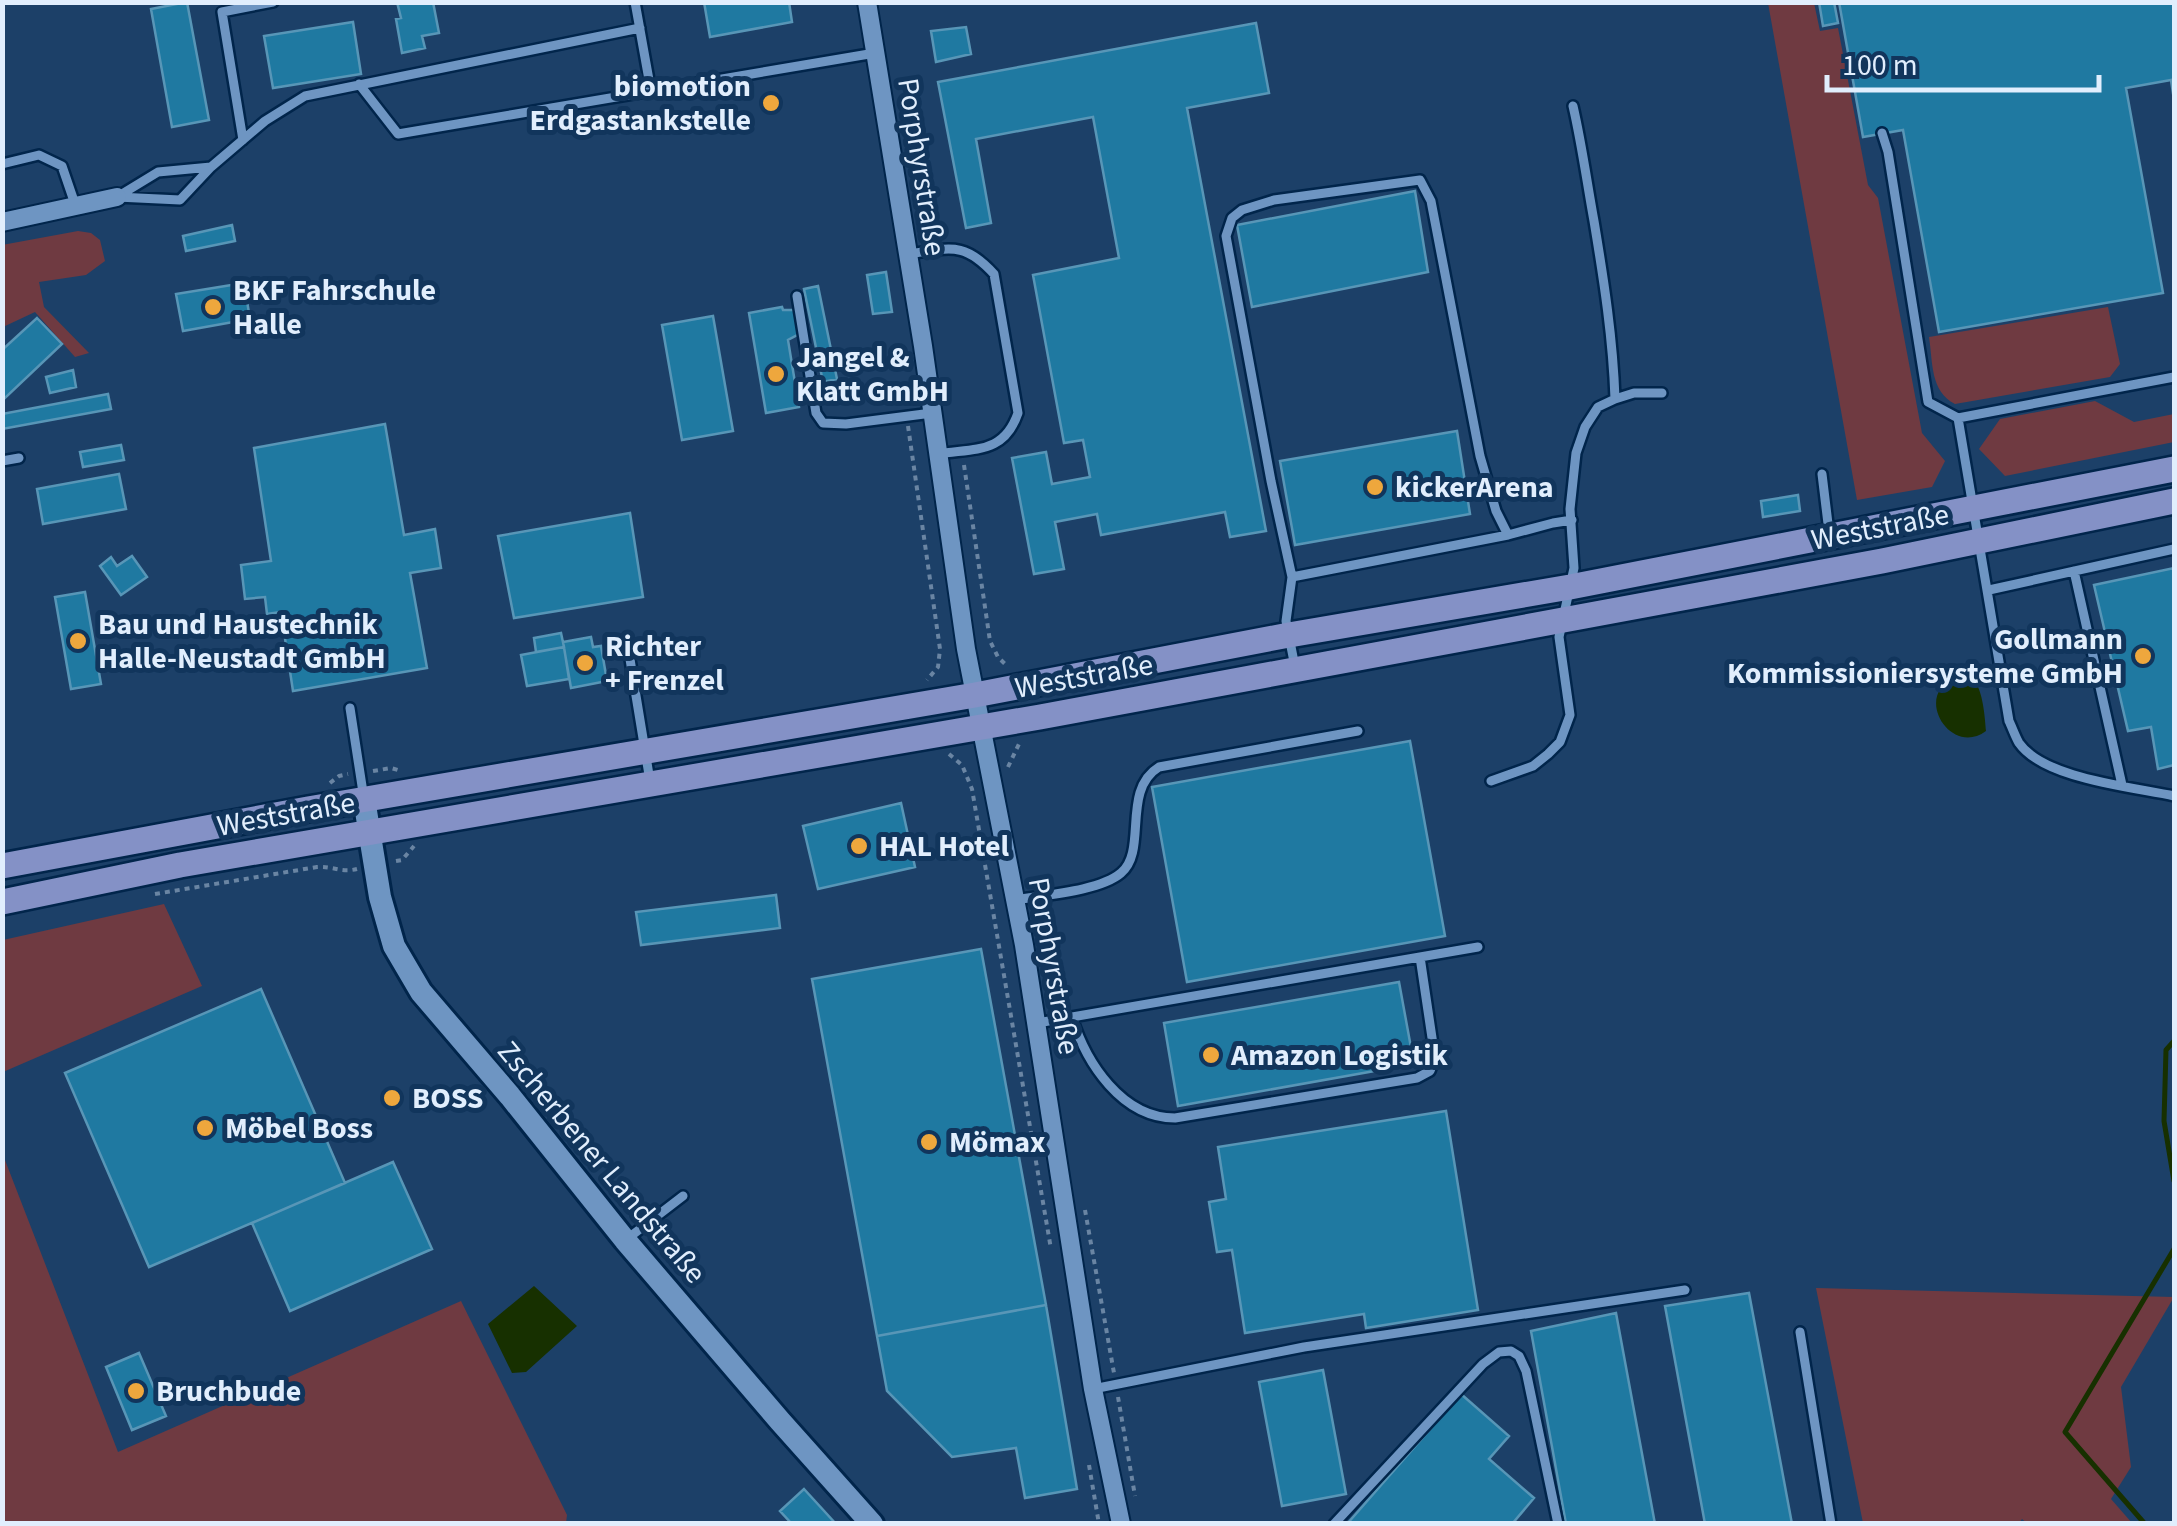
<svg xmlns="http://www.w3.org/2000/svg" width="2177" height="1526" font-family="'Source Sans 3',sans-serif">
<rect width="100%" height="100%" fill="#1c4068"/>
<path fill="#6f3a41" d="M1768,3H1814L1820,31L1838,28L1868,185L1878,198L1922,433L1945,461L1932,487L1857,500Z
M78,231L91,233L100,240L105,261L86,275L39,282L44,307L89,353L75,357L35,312L3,327L2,245Z
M2108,307L2120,364L2110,377L1955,404C1930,391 1933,363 1929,337Z
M2095,401L2134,422L2174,414V442L2005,476L1979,449L2000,419Z
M164,904L202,986L3,1072V940Z
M3,1155L118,1452L461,1301L567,1515L566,1523H3Z
M1816,1288L2174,1297L2121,1387L2131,1467L2111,1499L2132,1523L2028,1524L2022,1519L2018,1524L1863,1523Z"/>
<path fill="#173000" d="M1957,677C1964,677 1969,676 1974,681C1983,690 1985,718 1986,731C1950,758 1911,693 1957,677Z
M534,1286L577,1326L526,1372L512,1373L488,1324Z"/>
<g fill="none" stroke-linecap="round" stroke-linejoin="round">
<path stroke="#173000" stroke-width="5" d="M2174,1041L2166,1050L2164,1121L2174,1181
M2145,1524L2065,1432L2174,1249"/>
</g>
<path fill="#1f79a1" stroke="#5896b7" stroke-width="2.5" d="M187,2L209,120L172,127L151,9Z
M397,2H433L439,33L422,36L425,48L402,53L396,19L401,18Z
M704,2H789L792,22L710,37Z
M1819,2H1834L1838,23L1823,26Z
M1839,2H2174V100L2171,80L2126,88L2163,293L1939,332L1903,130L1863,137Z
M353,22L361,74L273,88L264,36Z
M1256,23L1269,93L1187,108L1266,531L1230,537L1225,512L1101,535L1097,514L1055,522L1064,569L1034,574L1012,458L1046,452L1052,484L1090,477L1083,440L1064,443L1033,275L1119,258L1093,117L976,139L991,223L966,228L938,82Z
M966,27L971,54L936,62L931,31Z
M1415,191L1428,272L1252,307L1237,225Z
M232,225L235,241L186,251L183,236Z
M886,272L892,312L873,314L867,275Z
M244,283L250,319L183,331L176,294Z
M818,286L837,379L823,382L804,289Z
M782,307L783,310H794L799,334L788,340L799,407L766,413L749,313Z
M713,316L733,431L682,440L662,325Z
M37,318L62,344L5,398L2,396V350Z
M73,370L76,387L50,393L46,377Z
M108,394L111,409L2,429V414Z
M385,424L404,535L435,529L441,568L410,573L427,668L293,691L281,612L267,614L265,597L245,599L241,565L271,561L254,448Z
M1457,431L1470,514L1295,545L1280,461Z
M121,445L124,460L83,467L80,452Z
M119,474L126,509L43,524L37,489Z
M1798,495L1800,511L1763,517L1761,501Z
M630,513L643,597L514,618L498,536Z
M132,556L147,577L121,595L100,566L111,557L117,566Z
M2174,568V765L2158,769L2151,727L2128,731L2094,585Z
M85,592L101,684L71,689L55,597Z
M561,633L564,647L536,652L534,638Z
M591,637L593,647L601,646L607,681L571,688L563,642Z
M564,647L569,679L527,686L521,655Z
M1410,741L1445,936L1187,982L1152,787Z
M901,803L915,867L818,889L803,826Z
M776,895L780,928L641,945L636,912Z
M981,949L1046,1305L877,1336L812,979Z
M1399,982L1414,1064L1178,1106L1164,1023Z
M261,989L345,1183L149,1267L65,1073Z
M1446,1111L1478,1310L1366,1328L1364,1314L1245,1333L1232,1250L1217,1252L1209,1202L1226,1199L1218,1147Z
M393,1162L432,1249L290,1311L252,1223Z
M1749,1293L1792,1524H1705L1665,1306Z
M1046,1305L1077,1489L1025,1498L1016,1448L952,1457L887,1391L877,1336Z
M1616,1313L1655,1524H1566L1531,1331Z
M139,1353L166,1416L132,1430L106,1367Z
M1323,1370L1346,1494L1282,1506L1259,1382Z
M1461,1394L1509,1436L1489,1459L1534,1498L1512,1524H1347Z
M804,1489L836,1524H792L780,1511Z"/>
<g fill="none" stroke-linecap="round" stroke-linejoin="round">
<g stroke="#01254b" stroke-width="14">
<path id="service" d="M635,2L651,91
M359,84L398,134L875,53
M1882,133L1888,152L1928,402L1958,418L2174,377
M243,140L222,12L273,2
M2,164L39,155L62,166L76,207
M211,167L265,121L305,96L640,28
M211,167L180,200L117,197L158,172Z
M907,254C949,249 963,240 994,274L1018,413C1004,454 975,448 938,454
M797,296L816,413L823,423L846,424L932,413
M1615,399L1634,393H1662
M1958,418L2009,721C2012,727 2015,736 2019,743C2044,779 2133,787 2174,796
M2,461L19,458
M1822,474L1829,532
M2074,571L2122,785
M1292,577L1508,535
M1989,590L2174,549
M628,647L650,781
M1295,667L1286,621L1292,577L1271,481L1226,236L1232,218L1242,210L1274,200L1420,180L1431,201L1480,456L1496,511L1508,535L1553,523L1572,520
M350,708L364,799
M1491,781L1533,766L1548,754L1560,742L1570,715L1559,637L1574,568L1570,509L1576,453L1585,427L1598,407L1615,399C1613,339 1604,281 1594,221C1587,183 1582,145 1573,106
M1015,900C1044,895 1100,891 1121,873C1148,851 1121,790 1159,767L1358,731
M1072,1017C1086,1063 1122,1118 1175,1118L1417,1078L1430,1071L1435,1058L1420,957
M1037,1023L1478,947
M627,1239L683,1196
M1800,1332L1831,1524
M1093,1389L1304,1347L1685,1290
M1334,1524L1483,1364L1499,1352L1511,1351L1519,1356L1526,1371L1558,1524"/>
</g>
<g stroke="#01254b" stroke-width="22">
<path id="minor" d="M867,2L923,346L966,649L1024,945L1093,1389L1121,1524
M2,222L117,197"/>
</g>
<g stroke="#01254b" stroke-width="28">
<path id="tertiary" d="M364,799L380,897L394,946L421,992L510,1096L625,1240L780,1421L872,1524"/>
</g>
<g stroke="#01254b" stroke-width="30">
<path id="secondary" d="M2,866L308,809L975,695L1289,635L1570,587L2174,469
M2,902L180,865L1040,717L1882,561L2174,501"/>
</g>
<path stroke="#6a85a3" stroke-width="4" stroke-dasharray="5 5" stroke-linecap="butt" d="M908,426L940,649L938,667L927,680
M964,465L990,641L998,657L1008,667
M949,754L962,765L972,789L1051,1249
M1008,767L1019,744
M373,771L391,768L398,770
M330,783L339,776L348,774
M396,861L402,860L414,846
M155,894L317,867C333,866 341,873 357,869
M1085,1210L1114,1373
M1118,1397L1135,1496
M1089,1465L1099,1524"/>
<use href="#service" stroke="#6e95c2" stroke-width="9"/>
<use href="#minor" stroke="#6e95c2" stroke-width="18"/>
<use href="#tertiary" stroke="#6e95c2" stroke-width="22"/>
<use href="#secondary" stroke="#8491c6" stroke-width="25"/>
</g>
<g fill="#eea73d" stroke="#11355c" stroke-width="4">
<circle cx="771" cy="103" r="10"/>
<circle cx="213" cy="307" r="10"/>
<circle cx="776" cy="374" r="10"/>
<circle cx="1375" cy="487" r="10"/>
<circle cx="78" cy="641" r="10"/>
<circle cx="2143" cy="656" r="10"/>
<circle cx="585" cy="663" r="10"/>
<circle cx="859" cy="846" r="10"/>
<circle cx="1211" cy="1055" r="10"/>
<circle cx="392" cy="1098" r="10"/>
<circle cx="205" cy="1128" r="10"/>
<circle cx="929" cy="1142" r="10"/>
<circle cx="136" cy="1391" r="10"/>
</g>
<g text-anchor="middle" stroke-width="10" stroke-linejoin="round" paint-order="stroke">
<g font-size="30" font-weight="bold" fill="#e1eefd" stroke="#11355c" text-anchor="start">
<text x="751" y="96" text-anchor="end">biomotion<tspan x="751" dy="34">Erdgastankstelle</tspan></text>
<text x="233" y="300">BKF Fahrschule<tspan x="233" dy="34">Halle</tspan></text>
<text x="796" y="367">Jangel &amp;<tspan x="796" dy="34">Klatt GmbH</tspan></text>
<text x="1395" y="497">kickerArena</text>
<text x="98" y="634">Bau und Haustechnik<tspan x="98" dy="34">Halle-Neustadt GmbH</tspan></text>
<text x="2123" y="649" text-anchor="end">Gollmann<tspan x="2123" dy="34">Kommissioniersysteme GmbH</tspan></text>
<text x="605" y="656">Richter<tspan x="605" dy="34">+ Frenzel</tspan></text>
<text x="879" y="856">HAL Hotel</text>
<text x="1231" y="1065">Amazon Logistik</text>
<text x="412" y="1108">BOSS</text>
<text x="225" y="1138">Möbel Boss</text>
<text x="949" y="1152">Mömax</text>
<text x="156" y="1401">Bruchbude</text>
</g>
<g font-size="30" fill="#e1eefd" stroke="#11355c">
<text transform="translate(922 167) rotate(81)" y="10">Porphyrstraße</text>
<text transform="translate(1880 527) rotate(-11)" y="10">Weststraße</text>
<text transform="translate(1084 676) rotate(-10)" y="10">Weststraße</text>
<text transform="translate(286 814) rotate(-10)" y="10">Weststraße</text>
<text transform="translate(1054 966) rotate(80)" y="10">Porphyrstraße</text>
<text transform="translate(602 1162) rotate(50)" y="10">Zscherbener Landstraße</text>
</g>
</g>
<rect width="2177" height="1526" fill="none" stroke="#e1eefd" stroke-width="10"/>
<path d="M1827 75v15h272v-15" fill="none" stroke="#e1eefd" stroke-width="5"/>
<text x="1842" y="75" font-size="30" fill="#e1eefd" stroke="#11355c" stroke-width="8" paint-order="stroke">100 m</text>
</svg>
